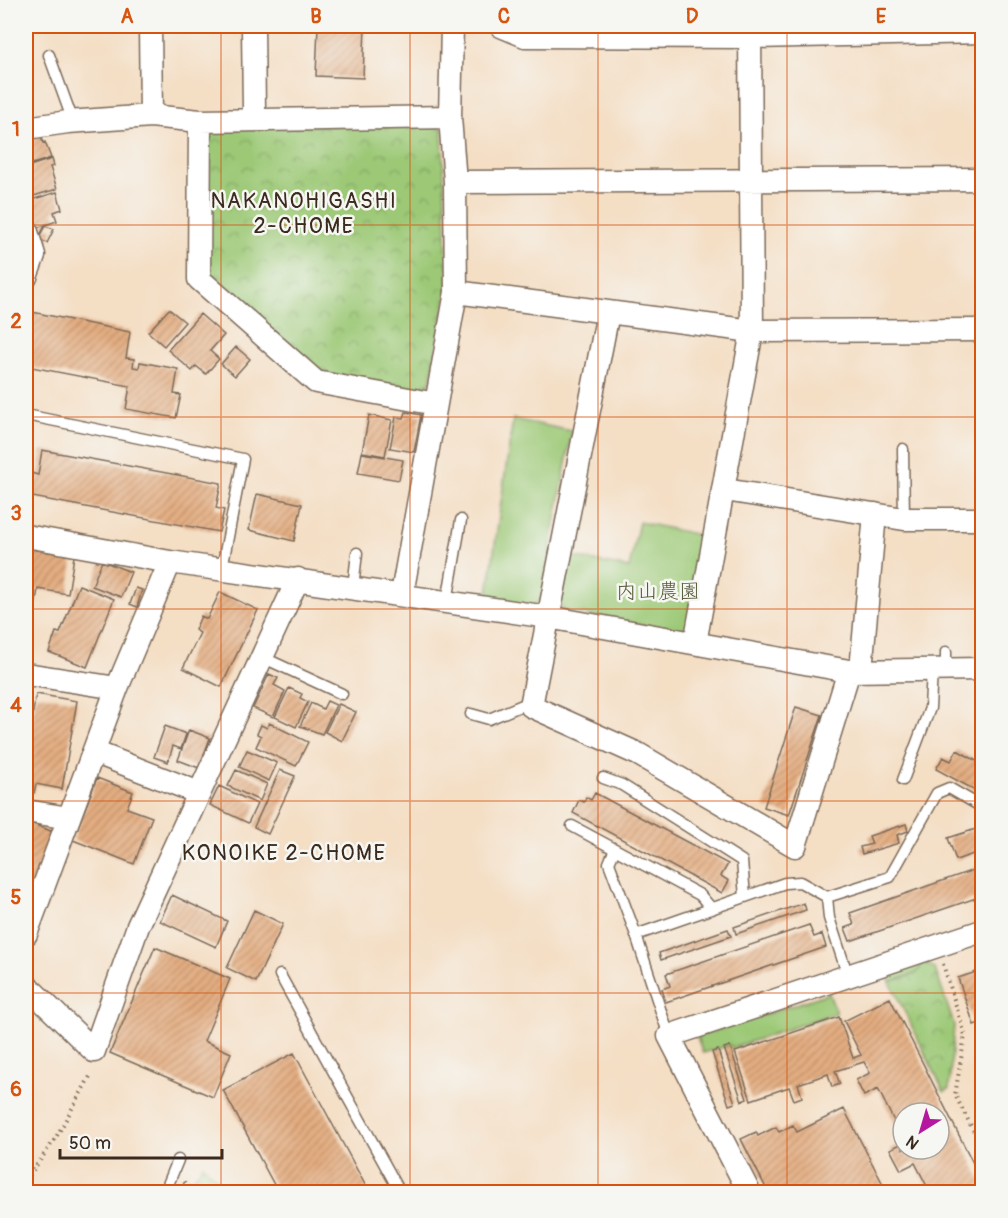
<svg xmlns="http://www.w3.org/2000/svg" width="1008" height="1218" font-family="Pangolin,'Klee One',sans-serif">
<defs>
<pattern id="park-crowns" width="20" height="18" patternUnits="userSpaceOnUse" patternTransform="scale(1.5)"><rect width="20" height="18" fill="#9dc977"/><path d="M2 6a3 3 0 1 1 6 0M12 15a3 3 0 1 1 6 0" fill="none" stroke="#81a361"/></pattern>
<pattern id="building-hatch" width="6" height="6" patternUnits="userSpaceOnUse" patternTransform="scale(1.5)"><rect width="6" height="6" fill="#e4ad81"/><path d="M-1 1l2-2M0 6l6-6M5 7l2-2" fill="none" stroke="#ba8d69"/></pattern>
</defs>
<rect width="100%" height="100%" fill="#f6f6f2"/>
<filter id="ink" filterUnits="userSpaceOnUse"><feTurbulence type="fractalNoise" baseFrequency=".0167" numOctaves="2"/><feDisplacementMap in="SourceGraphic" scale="12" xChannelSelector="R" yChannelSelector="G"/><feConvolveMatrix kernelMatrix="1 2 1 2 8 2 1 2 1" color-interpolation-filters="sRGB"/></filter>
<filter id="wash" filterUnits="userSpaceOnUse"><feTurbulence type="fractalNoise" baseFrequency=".008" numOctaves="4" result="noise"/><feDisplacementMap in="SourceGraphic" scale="24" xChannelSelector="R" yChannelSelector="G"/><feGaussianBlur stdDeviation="1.35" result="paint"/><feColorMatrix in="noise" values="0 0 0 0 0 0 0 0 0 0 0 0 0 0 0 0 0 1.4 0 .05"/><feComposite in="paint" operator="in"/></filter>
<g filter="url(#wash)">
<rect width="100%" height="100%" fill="#f4dec4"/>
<path fill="#9dc977" stroke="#6c7a4a" stroke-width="1.5" d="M513,419L572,431L541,599L533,606L487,600Z
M639,522L704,536L688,626L678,632L566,611L558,603L569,556L629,568Z
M924,961L917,973L890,982L887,974Z
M829,993L836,1013L732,1048L730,1045L703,1053L697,1037Z
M203,1165L229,1192H183Z"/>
<path fill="url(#park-crowns)" stroke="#6c7a4a" stroke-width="1.5" d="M437,124L442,129L448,287L430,383L422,390L317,373L212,278L207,269L205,134L213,127Z
M924,961L935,969L954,1025L949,1089L944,1092L890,982L917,973Z"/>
<g id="blocks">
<path fill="url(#building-hatch)" d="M318,26H365L363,78L316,76Z
M40,134L43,143L45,142L51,158L26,166V138Z
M52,159L54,166L50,167L57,189L27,198L26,167Z
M57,192L62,209L54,212L57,221L36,228L28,201Z
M45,226L54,229L47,243L38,239Z
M169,309L185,322L164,346L148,332Z
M32,312L130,332L126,358L134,359L133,367L139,368L140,362L178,369L174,394L181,395L176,418L126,409L130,386L26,366V343Z
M200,314L224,335L210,351L219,359L206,374L196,366L192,371L168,350Z
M236,347L250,359L235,376L221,364Z
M406,412L421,415L414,452L390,448L396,417L404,418Z
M369,415L392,420L385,456L362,452Z
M26,428L32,429L27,459H26Z
M42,450L221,483L216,508L224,510L219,532L27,496L31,473L38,475Z
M362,453L403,460L399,480L358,473Z
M257,494L302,504L294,541L249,530Z
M26,548L74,556L68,594L38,589L27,653Z
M102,561L131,572L121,597L92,586Z
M79,585L114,599L87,667L49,652L56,632L60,633Z
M136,588L142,590L137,607L130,604Z
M220,592L258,610L221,687L183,668L200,633L195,630L201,616L207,619Z
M269,674L278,678L274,685L285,691L273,717L253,708Z
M289,688L302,694L300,698L308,702L296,727L275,717Z
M36,694L77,701L62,789L36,784L34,793L26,792V754Z
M327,701L336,705L322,734L300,726L311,703L323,709Z
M339,704L356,712L342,741L325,732Z
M796,707L822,715L789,815L764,807Z
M269,723L308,742L296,766L256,747L261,736L257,734L261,725L267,728Z
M165,726L186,734L181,749L173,746L168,762L154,757Z
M189,730L210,738L199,768L178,760Z
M247,750L277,763L269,781L239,767Z
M957,750L982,764V794L936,769L943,757L951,761Z
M236,770L267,784L260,801L228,786Z
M280,770L295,776L268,834L254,827Z
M97,778L133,792L127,808L152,817L134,864L73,840Z
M219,786L257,804L248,823L210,805Z
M595,793L728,864L721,876L729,881L722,893L573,813L579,800L584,802L586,797L591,800Z
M26,821L53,832L26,902Z
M906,824L908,831L897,835L899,843L862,854L860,847L872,844L869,836Z
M982,827V851L956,860L948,838Z
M982,867V896L850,941L845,928L854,925L850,913Z
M172,895L227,921L216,947L160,921Z
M804,903L806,910L736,934L734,927Z
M254,910L283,924L256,982L227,968Z
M809,925L814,937L822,934L826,947L666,1002L662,989L670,986L666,974Z
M728,929L731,936L661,960L659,953Z
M155,947L230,979L204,1041L231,1053L213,1097L110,1053Z
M982,970V1022L974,1025L958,978Z
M890,998L982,1181V1192H930L915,1163L901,1170L890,1149L903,1143V1149H939V1113H903V1139L878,1089L864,1096L856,1080L870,1073L864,1062L835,1071L840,1084L832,1087L828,1074L798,1084L802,1097L794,1100L789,1087L751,1100L735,1052L839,1017L853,1058L861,1055L844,1021Z
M730,1046L747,1099L742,1101L724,1048Z
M718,1050L735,1103L729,1105L712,1052Z
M294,1053L369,1192H278L223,1090Z
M844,1109L887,1192H768L741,1139L756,1132L758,1136L776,1127L779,1132L793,1125L797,1132Z"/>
</g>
</g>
<g filter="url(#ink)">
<use href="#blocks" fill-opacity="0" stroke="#7c6958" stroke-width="1.5"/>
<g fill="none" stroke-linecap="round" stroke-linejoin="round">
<g stroke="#7c6958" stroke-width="13">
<path id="service" d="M49,55L70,113L68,122
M26,415L243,459L222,568
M903,449L904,519
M353,587L357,553
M447,602L461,520
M946,652V669
M262,657L342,694
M471,714L489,719L532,701
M603,778L622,785L742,861L745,897
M903,780L930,708L932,670
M572,826L700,895L712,909
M615,849L609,863L636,935
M827,897L829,918L848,976
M280,975L400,1192
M669,1036L636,935L785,883L800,882L827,897L890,877L937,793L949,788L982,807
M165,1192L178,1160"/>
</g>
<g stroke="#7c6958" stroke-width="25">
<path id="minor" d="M150,26L151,116
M253,26L254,111L257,120
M501,26L525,36L750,37L982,32
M200,121L199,279L316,382L436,404
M26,128L68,122L151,116L200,121L450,117
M455,182L982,179
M26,229L34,255L26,277
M456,292L752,331L982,330
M608,313L531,706L638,754L795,846L849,671
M725,490L904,519H982
M26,536L170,562L548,617L849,671L982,669
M402,594L456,292L455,182L450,117L452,26
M695,643L752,331L750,26
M861,670L875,514
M26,674L117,688
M94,752L199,793
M26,811L69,818
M26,934L117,688L170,562
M26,985L94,1051L138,926L298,579
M749,1192L669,1036L982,931"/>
</g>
<path stroke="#7c6958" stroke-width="4" stroke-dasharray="1.5 4.5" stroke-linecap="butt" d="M943,964L965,1035L955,1095L982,1147
M26,1180L55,1139L92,1073
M184,1182L193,1192"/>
<use href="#service" stroke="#fff" stroke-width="10"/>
<use href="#minor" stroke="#fff" stroke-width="22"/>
</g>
</g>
<path fill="none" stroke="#d7540e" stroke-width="1.5" stroke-opacity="0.55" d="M221,26V1192M410,26V1192M598,26V1192M787,26V1192M26,225H982M26,417H982M26,609H982M26,801H982M26,993H982"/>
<g text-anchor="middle" stroke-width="5" stroke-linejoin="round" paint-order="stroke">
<g font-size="21" fill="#585a39" stroke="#f6f6f2">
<text x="658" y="598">内山農園</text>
</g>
<g font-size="22" letter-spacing="1.5" fill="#3b2a1e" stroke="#f6f6f2">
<text x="304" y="208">NAKANOHIGASHI<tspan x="304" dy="25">2-CHOME</tspan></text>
<text x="284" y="860">KONOIKE 2-CHOME</text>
</g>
</g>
<rect width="1008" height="1218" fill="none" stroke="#f6f6f2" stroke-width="66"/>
<g transform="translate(921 1131) rotate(217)"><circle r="28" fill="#f6f6f2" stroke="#aba49d" stroke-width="1.5"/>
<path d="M0-4.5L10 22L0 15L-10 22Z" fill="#b5179e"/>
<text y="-9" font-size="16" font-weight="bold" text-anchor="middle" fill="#3b2a1e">N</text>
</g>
<path d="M60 1149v9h162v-9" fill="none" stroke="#3b2a1e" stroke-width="3"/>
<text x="69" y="1149" font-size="18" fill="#3b2a1e" stroke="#f6f6f2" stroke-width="4.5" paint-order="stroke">50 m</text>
<rect x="33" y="33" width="942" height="1152" fill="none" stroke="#d7540e" stroke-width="2"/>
<g font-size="20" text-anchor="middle" font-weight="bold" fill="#d7540e">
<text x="127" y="23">A</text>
<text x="316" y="23">B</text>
<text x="504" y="23">C</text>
<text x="692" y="23">D</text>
<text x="881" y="23">E</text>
<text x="16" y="136">1</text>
<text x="16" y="328">2</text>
<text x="16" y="520">3</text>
<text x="16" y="712">4</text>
<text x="16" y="904">5</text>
<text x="16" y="1096">6</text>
</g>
</svg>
